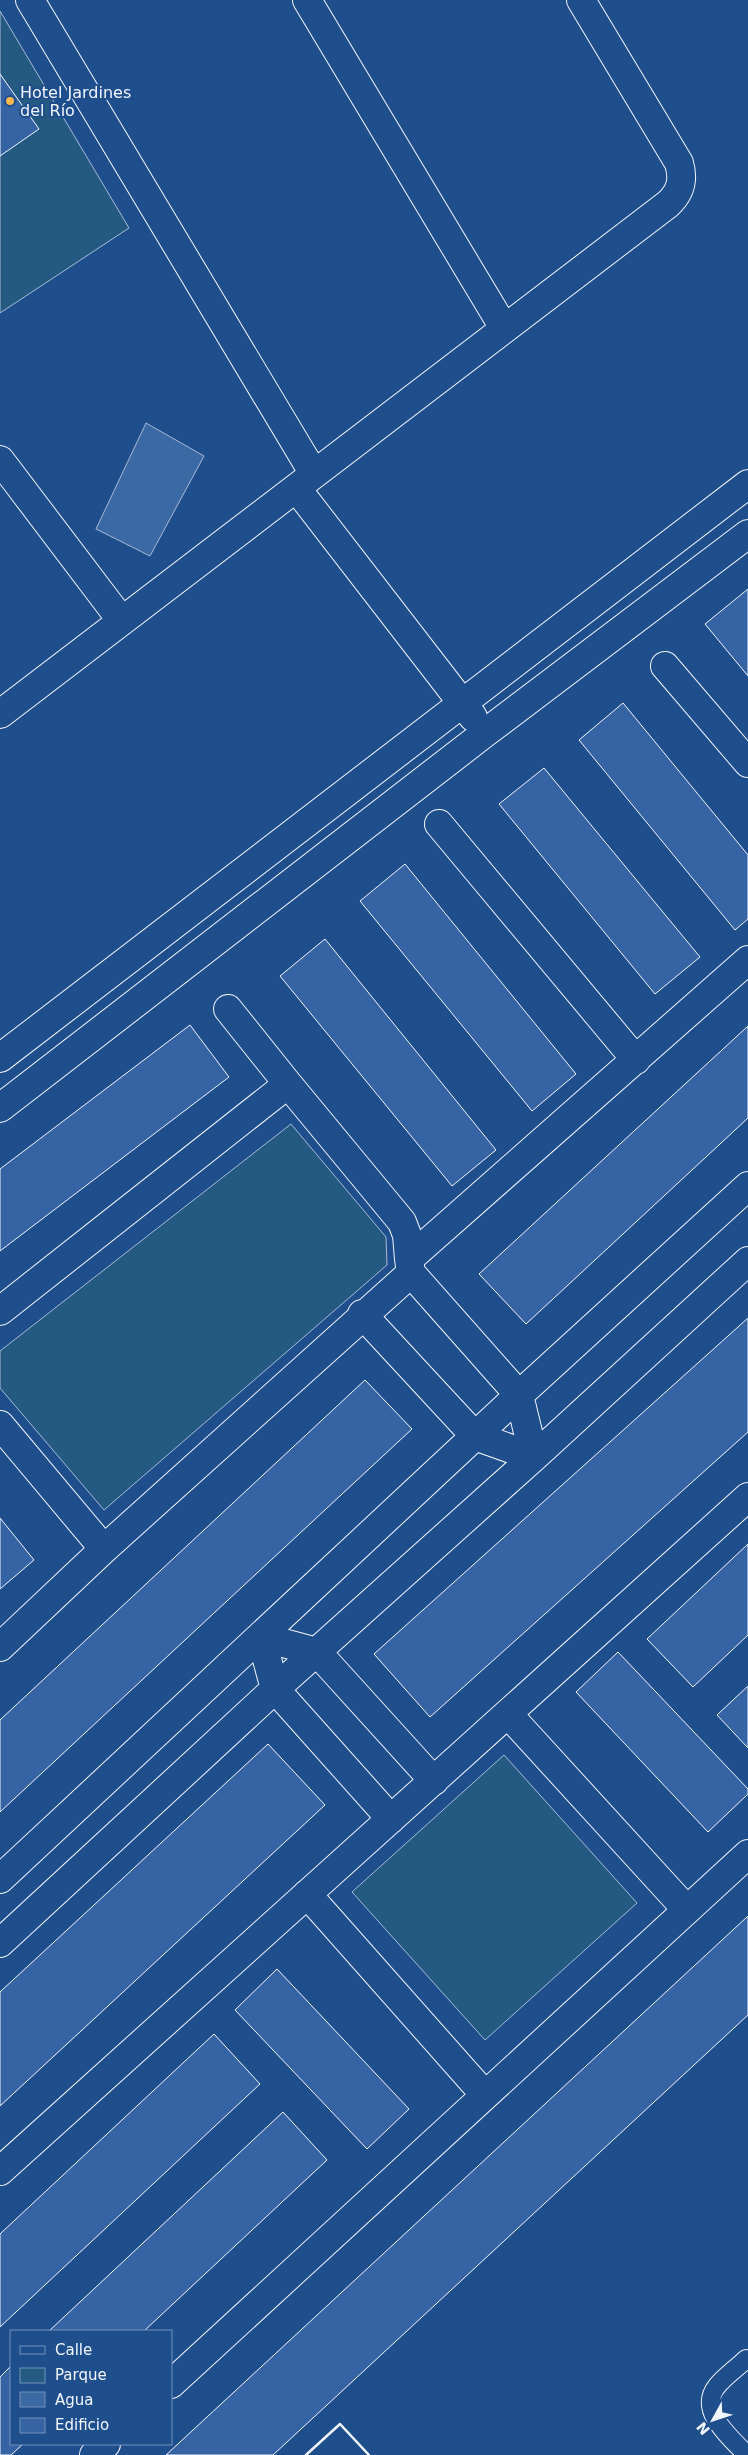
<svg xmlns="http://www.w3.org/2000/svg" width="748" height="2455" font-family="'DejaVu Sans',sans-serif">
<rect width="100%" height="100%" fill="#1f4e8c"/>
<path fill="#245a82" stroke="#a8bbd7" d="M0,11L129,228L0,313Z
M291,1124L386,1237L387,1265L104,1510L0,1388V1351Z
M504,1755L637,1903L485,2040L352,1892Z"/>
<path fill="#3b69a3" stroke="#a8bbd7" d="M146,423L204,456L150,556L96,529Z"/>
<path fill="#3563a3" stroke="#f2f6ff" d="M0,74L39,129L0,156Z
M748,589V676L705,624Z
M623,703L748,855V919L735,930L579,740Z
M544,768L700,957L655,994L499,804Z
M405,864L576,1074L532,1111L360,901Z
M325,939L496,1150L452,1186L280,976Z
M190,1025L229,1077L0,1251V1169Z
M748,1026V1118L526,1324L479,1274Z
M748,1318V1432L430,1717L374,1654Z
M365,1380L412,1429L0,1812V1720Z
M0,1518L34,1560L0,1589Z
M748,1544V1635L693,1687L647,1639Z
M618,1652L748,1789V1794L708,1832L576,1692Z
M748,1686V1748L717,1715Z
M268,1744L325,1805L0,2106V1992Z
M748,1916V2015L273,2455H166Z
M277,1969L409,2109L367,2149L235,2010Z
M214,2034L260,2084L0,2327V2234Z
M283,2112L327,2160L144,2331H49Z
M11,2366V2444H23L11,2455H0V2377Z"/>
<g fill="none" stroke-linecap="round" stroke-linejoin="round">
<g stroke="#f2f6ff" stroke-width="20">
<path id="service" d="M747,2455C731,2438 697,2411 717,2386C725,2376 737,2368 746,2359L748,2361"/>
</g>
<g stroke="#f2f6ff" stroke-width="30">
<path id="minor" d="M30,0L314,474
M307,0L504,328
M0,460L122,621
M297,489L473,717
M665,666L748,763
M0,714L668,204C681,192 684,180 679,163L581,0
M439,824L636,1060
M228,1009L288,1084
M0,1058L748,484
M0,1108L485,733L748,534
M411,1273L519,1395L534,1457
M0,1311L288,1084L402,1222L407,1235L409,1259
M362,1314L475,1436L534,1457
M0,1425L104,1549
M261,1637L317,1652L434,1781
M261,1637L275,1689L391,1819
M0,1647L104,1549L411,1273L409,1259L748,960
M508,1714L687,1910
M0,1879L519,1395L748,1186
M307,1894L485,2095
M0,1943L275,1689L534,1457L748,1261
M0,2171L748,1497
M171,2384L748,1854
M94,2455L106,2444"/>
</g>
<use href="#service" stroke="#1f4e8c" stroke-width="18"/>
<use href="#minor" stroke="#1f4e8c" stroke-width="28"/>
<path stroke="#f2f6ff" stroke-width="2.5" d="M306,2455L340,2424L369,2455"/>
</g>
<circle fill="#ffb74d" stroke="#1f4e8c" stroke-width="2" cx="10" cy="101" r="5"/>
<g text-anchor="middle" stroke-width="4" stroke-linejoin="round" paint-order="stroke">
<g font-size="16" fill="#f2f6ff" stroke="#1f4e8c" text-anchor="start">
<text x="20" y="98">Hotel Jardines<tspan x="20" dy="18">del Río</tspan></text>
</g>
</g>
<rect x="10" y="2330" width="162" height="115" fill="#1f4e8c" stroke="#7391ba"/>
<rect x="20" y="2346" width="25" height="8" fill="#1f4e8c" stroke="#7391ba"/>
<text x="55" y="2355" font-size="15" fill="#f2f6ff">Calle</text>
<rect x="20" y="2368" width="25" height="15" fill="#245a82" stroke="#7391ba"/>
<text x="55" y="2380" font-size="15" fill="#f2f6ff">Parque</text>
<rect x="20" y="2392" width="25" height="15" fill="#3b69a3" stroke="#7391ba"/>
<text x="55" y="2405" font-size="15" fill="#f2f6ff">Agua</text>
<rect x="20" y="2418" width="25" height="15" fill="#3563a3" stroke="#7391ba"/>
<text x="55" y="2430" font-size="15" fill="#f2f6ff">Edificio</text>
<g transform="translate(713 2420) rotate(230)" stroke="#1f4e8c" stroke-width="4" paint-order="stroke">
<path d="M0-4L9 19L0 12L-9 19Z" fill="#f2f6ff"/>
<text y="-8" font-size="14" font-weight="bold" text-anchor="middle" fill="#f2f6ff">N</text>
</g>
</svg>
